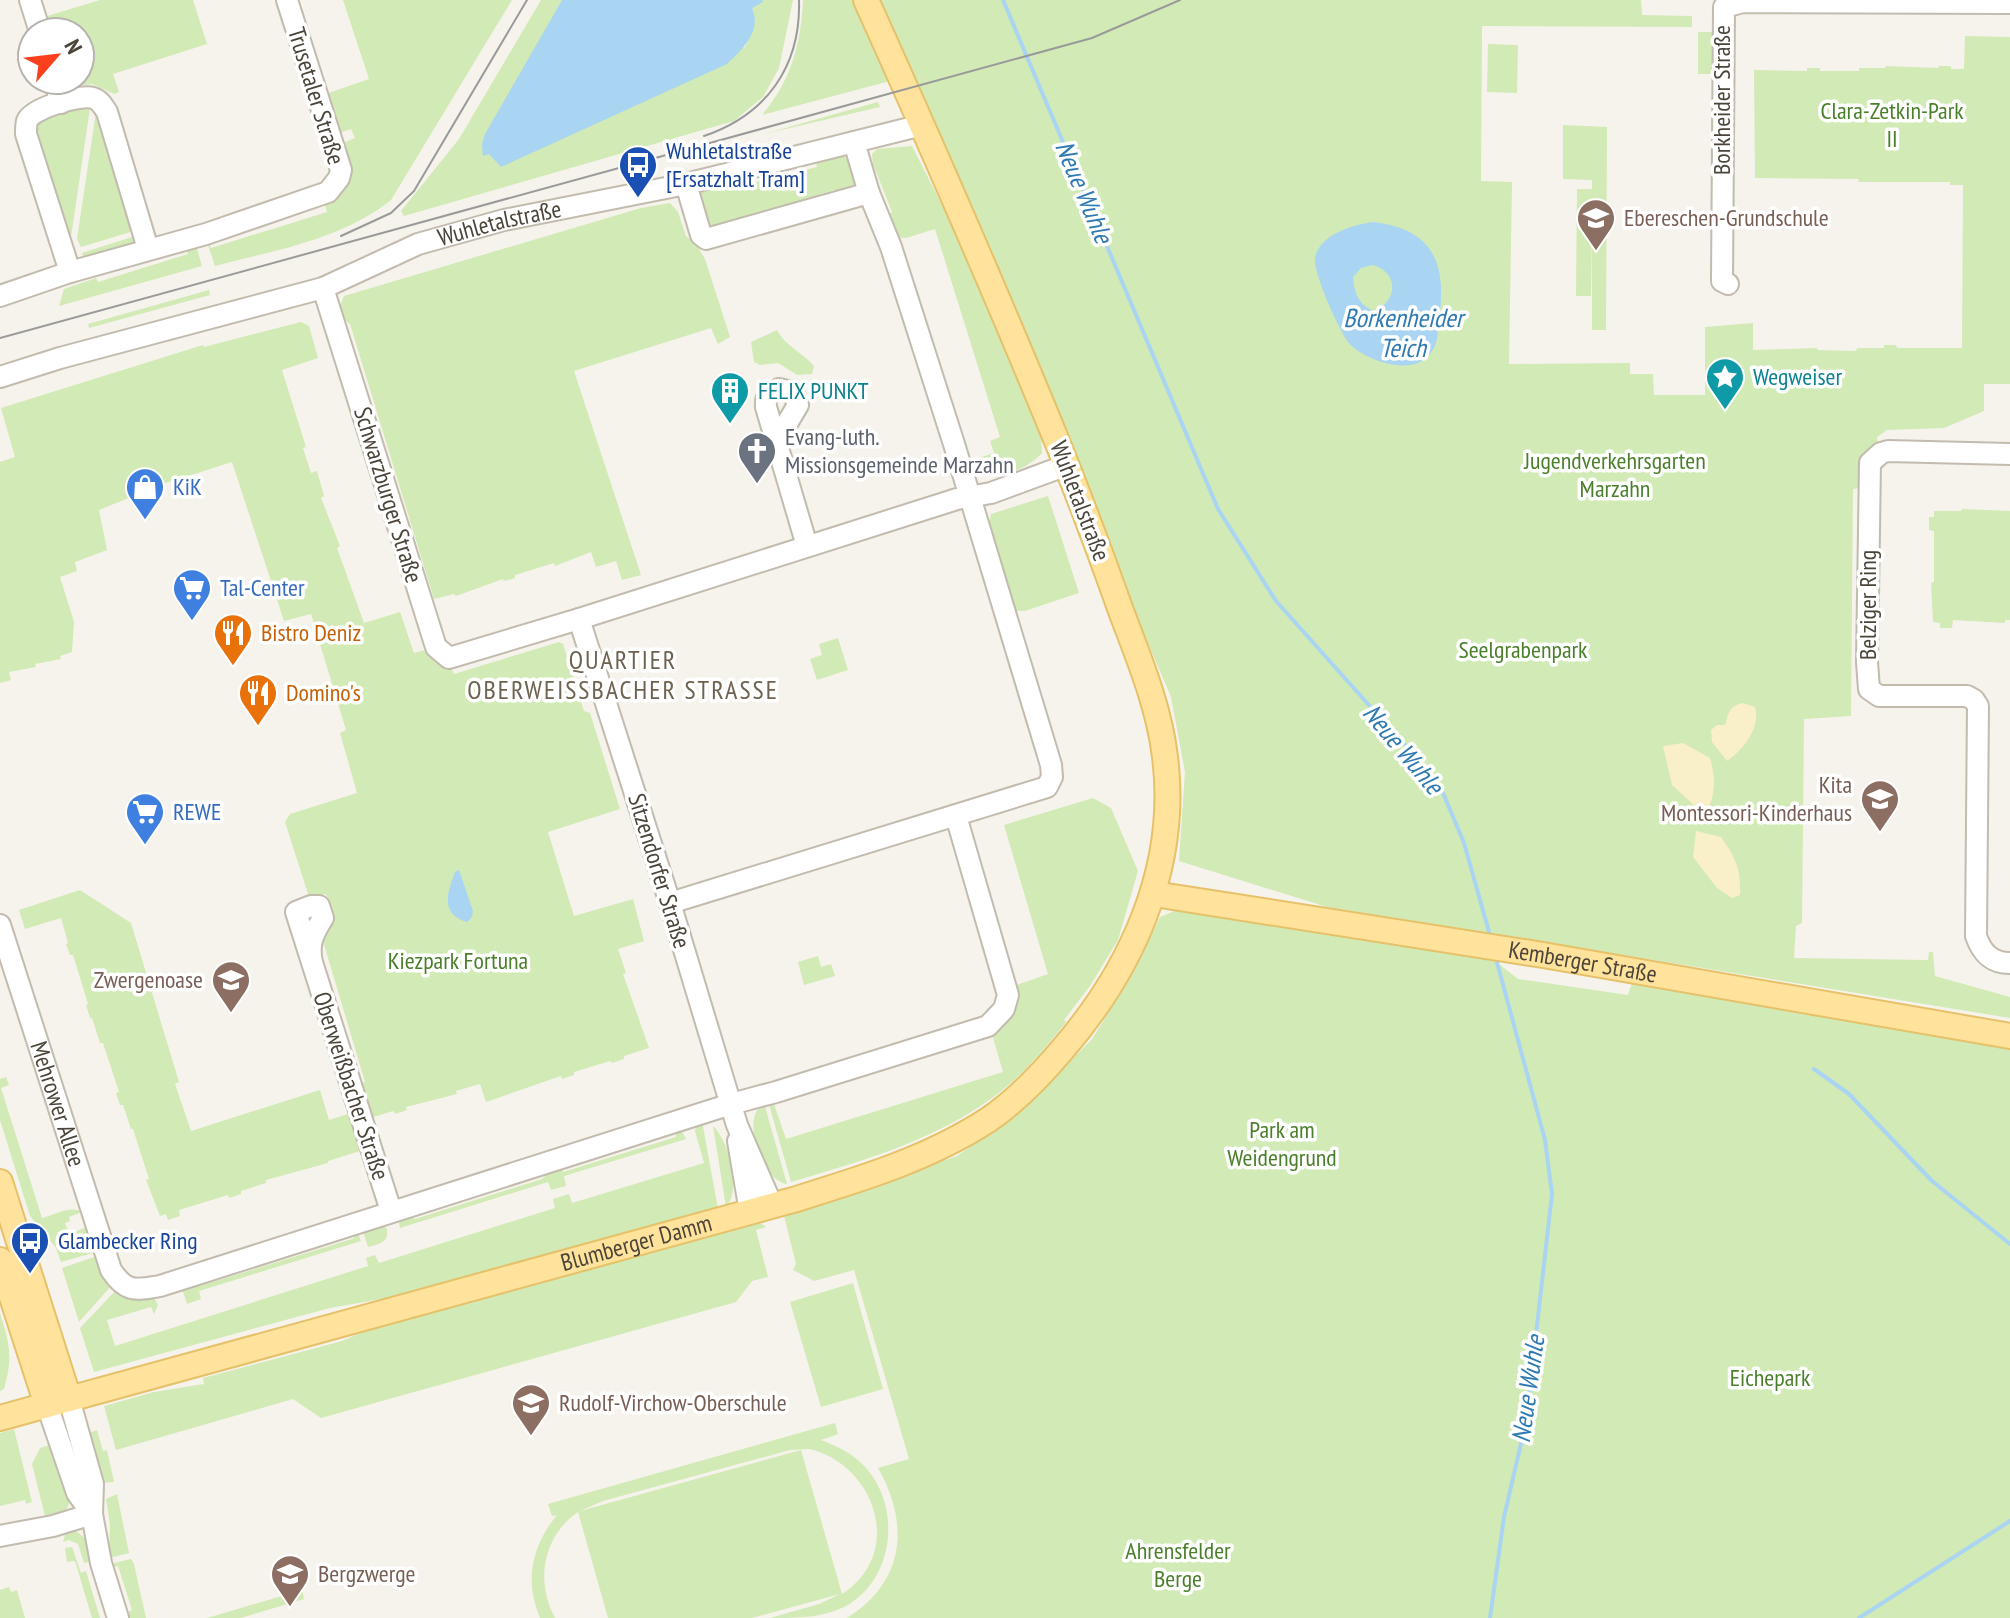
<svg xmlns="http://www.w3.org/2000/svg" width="2010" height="1618" font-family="'PT Sans Narrow',sans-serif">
<rect width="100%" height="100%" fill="#f6f3ec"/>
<path fill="#d2eab5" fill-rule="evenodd" d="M100,0H193L207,44L113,74L119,92L114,94L92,84L72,87L64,80H80V32H49L44,17Z
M343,0H512L391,200C341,240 275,250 215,266L206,239L211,248L327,212L324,202L338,145L355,138L351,129L336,134L323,95L369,79Z
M541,0H562L482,144L745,47C752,33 758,23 752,8L762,0H793L779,68L763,97L734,121L404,216L401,211L459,139Z
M803,0H853L890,81L762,115C791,81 801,44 803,0Z
M879,0H1641L1642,15L1692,16V27L1482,26L1481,181L1512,182L1509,364L1630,363V374H1653L1654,395H1705V327L1753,323V350L1817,348L1818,350L1856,351L1857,348H1884V345H1896L1897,348H1962L1963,185H1950V182H1859L1858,179L1755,178L1754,70L1807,71V68H1820V71H1859V68H1885L1886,66L1938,68L1939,66H1951V69H1964L1965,36L2010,37V384H1984V411L1944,428L1887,430L1877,437L1878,446L1861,488L1853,489L1851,716L1804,719L1802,923L1796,926L1794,958L1928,960L1929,952H1933L1935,976L2010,997V1018L1327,907L1179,861L1185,772L1171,697L1136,615L1040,366Z
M1698,32H1716V74H1698Z
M1488,44L1518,45L1517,93L1487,92Z
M91,101L70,244L32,126L34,120Z
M878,102L880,107L764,134Z
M97,105L137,230L81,247L77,239Z
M1563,125L1607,127L1606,330H1592V226L1591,296H1576L1577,189H1592V180L1563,179Z
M912,146L943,207H947L1041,434L1042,453C1025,472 982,488 966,462L994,453L990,441L1000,437L935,229L906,238L896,237L888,216L892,212L873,164L872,154L877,149Z
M840,154L851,161L857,185L854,190L838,198L834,190L741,220L709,233L697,197L702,189L729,180L732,188L817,167L815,158Z
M670,203L678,212L686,236L697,246L705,259L730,337L718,344L711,328L574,371L641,575L622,580L616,561L596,567L591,552L555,566L554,563L515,575V578L504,581L503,579L456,596L454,594L434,599L350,324L346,321L340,306L344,296L641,208Z
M138,235L134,245L85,262L82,253Z
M195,242L202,266L59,306L64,289L96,278L98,282L188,254L186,245Z
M209,290L210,295L89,328L88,324Z
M301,322L309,326L318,358L282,370L306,447L303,448L311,473L317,471L324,496L321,498L340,546L337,548L364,623L400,612L414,653L429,649L436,660L450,665L454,674L559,642L563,644L584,711L590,713L620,809L548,832L574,916L633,899L644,941L618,949L626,973L623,974L649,1048L624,1056V1059L612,1063L610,1061L574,1072V1075L562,1079L561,1076L486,1102L480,1084L456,1091L457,1094L406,1107L407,1110L395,1114L393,1111L367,1119L356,1086L365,1082L323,941L335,918L326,894L309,897L285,822L290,814L357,793L340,733L346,730L311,614L284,621L232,462L166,483L99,510L107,550L75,562L77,571L60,577L74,622L72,652L60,656L61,659L35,664L36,667L9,672L11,680L0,683V462L15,457L1,408L203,345L204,347Z
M777,330C785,346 802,352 814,366L812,374L797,375L778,363L760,365L754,362L751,342Z
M1048,496L1079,593L1025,611H1017L1011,607L987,532L991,514Z
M1962,509L2010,511V620H2005V623L1953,620L1952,628H1940V623L1933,622L1931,583L1934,582V531L1929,530V517H1934V511H1961Z
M838,638L848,670L817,680L810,659L822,655L819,644Z
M1093,798L1111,808L1138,871L1118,940L1090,986L1064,1020L1066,1022C1050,1042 1033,1063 1013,1081C951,1136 869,1159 791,1182L768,1101L774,1104L786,1139L1003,1072L991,1031L1014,986L1048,974L1004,825Z
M80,890L131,923L179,1082L175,1084L191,1131L320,1090L329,1120L348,1114L360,1151L328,1161V1163L266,1180V1183L241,1191V1194L229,1198L228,1195L179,1210L180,1216L168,1220L166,1214L160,1216L146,1180L149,1179L133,1129H131L123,1105H120L116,1093L119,1092L103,1043H100L92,1018H90L86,1005L88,1004L73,955H70L66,944L68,943L61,918L25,929L19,910Z
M1182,908L1495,961L1518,979L1628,995L1632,983L2010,1046V1618H847C905,1582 910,1524 878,1468L909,1459L854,1270L814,1281L793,1270L796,1264L784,1216L957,1156L1021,1111L1092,1039L1130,978L1160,917Z
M818,956L821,967L831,964L835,976L804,985L798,962Z
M6,1077L9,1085L1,1088L42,1218C55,1215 70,1205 82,1212L69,1217L70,1221L65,1223L69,1234L87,1227L96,1252L61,1262L56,1248L30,1216L0,1120V1079Z
M764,1103L787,1184C766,1182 750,1138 754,1119C755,1112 759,1107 764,1103Z
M702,1121L718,1209L393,1297L330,1308L94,1372L80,1328L118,1288L153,1296L158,1305L154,1314L151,1307L107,1320L115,1346L368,1266L366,1258L375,1255L379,1263L555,1208L553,1199L569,1194L572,1203L704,1163L695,1131L696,1125Z
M713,1126C729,1141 742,1190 726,1207Z
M676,1129L682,1131L686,1139L564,1176L566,1186L551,1190L548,1182L400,1228L399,1223L404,1212L407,1211L410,1217L415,1219L542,1179L559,1164L563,1172L676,1137Z
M758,1221L766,1227L756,1230L768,1277L752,1281L736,1302L321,1418L293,1399L116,1450L104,1406L154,1392L204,1384L203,1378L342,1341L375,1327Z
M381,1223L387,1229C389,1243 379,1244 368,1247L361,1226Z
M358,1234L361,1241L199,1291L201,1299L187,1304L180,1283L195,1278L197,1285L200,1286L352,1239Z
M97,1256L113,1284L79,1322L62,1268Z
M853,1283L883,1389L821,1407L790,1302Z
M0,1313C10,1345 13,1357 4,1389L0,1391Z
M835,1423L838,1434L821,1440C839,1447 854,1454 867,1469C901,1509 894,1577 848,1605C824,1618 798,1618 770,1618L819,1604L840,1594L752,1618H608L578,1512C543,1536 535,1581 555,1618H540C524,1581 532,1545 557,1515L552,1516L548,1504ZM810,1449C876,1466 905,1553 842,1594L801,1450L580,1511L603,1501L790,1450Z
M14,1429L32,1502L26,1504L25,1500L0,1506V1433Z
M97,1430L103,1451L107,1450L114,1482L100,1483L85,1434Z
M53,1444L72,1498L64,1514L46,1520L32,1464L40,1448Z
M117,1494L129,1553L109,1558L110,1525L106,1499Z
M73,1529L85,1538L92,1561L84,1563L78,1544L69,1540L63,1542L66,1532Z
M72,1547L81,1573L86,1571L100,1618H92L75,1561L67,1562L65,1548Z
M131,1559L134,1564L146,1618H125L124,1614L132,1610L118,1566L109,1568L110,1564Z
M9,1587L11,1592L17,1590L25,1618H0V1590Z
M302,1590L304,1599L241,1618H207Z"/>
<path fill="#f9efc9" d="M1743,703L1755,707C1761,728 1743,750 1727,761L1712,742L1711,730L1717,725H1725C1729,712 1729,706 1743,703Z
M1683,743L1710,758C1715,775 1716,790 1709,807H1696L1672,785L1663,746Z
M1696,831L1721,837C1736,858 1741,869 1740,895L1732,898L1717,888L1693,857Z"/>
<path fill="#a9d4f2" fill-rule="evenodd" d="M562,0H762L763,2L752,8C762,31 743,49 727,64L501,167L489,154L483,156L482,144L485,134Z
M1373,222C1434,229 1447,264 1439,320C1437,334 1439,343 1430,354C1413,377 1365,361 1349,343C1340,333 1313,272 1315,259C1318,235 1352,225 1373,222ZM1372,265C1399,272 1398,300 1375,311C1359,306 1354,293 1353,277L1361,268Z
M459,870L473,911L472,917L467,922C439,914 448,891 455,872Z"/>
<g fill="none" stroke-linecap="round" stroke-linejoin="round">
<path stroke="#a9d4f2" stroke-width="4" d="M1003,0L1218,509L1276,601L1409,750L1443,793L1464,843L1491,939
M1814,1069L1849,1094L1932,1181L2010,1244
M1490,1618L1504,1517L1526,1422L1552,1194L1545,1140L1495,955
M1859,1618L2010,1521"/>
<g stroke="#c2bbae" stroke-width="24">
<g id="minor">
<path d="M30,0L40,32"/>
<path d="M54,80L61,103"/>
<path d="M686,184L701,235L706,239L869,193"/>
<path d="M70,272L26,134C26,129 26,125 27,121C32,108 81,94 93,98C100,100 103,106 107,112L148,249"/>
<path d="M1728,284L1722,281L1724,7L1743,2L2010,3"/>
<path d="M323,288L436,647L449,658L579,619L957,499L991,493L1067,465"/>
<path d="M0,296L70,272L206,234L328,192L339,178L341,170L287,0"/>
<path id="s1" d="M0,377L60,358L323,288L418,244L504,220L686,184L922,125"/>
<path d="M776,442L798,405L793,392L779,389C769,393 765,396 766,407L807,546"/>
<path d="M2010,454L1888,451L1881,453L1870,463L1867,662L1869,689L1879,696H1967L1974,700L1978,706L1976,936C1982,953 1991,963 2010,963"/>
<path d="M579,619L670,903L737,1125L772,1205"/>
<path d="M670,903L1047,787L1052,777L1051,765L954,444L891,247L869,193L854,142"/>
<path id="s2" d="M0,925L111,1270C126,1293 136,1290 160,1286L731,1104L776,1092L988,1026L1004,1009L1008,995L956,816"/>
<path d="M312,962C308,944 313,934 323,918L319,906H311L296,912L391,1211"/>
<path d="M738,1141L750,1212"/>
<path d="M69,1399L93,1484L92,1514L101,1563L118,1618"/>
<path d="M47,1405L77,1493L92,1514"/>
<path d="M0,1536L53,1526L92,1514"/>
</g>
</g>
<g stroke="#e6c16a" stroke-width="28">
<g id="major">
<path id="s3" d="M1154,894L1543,955L2010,1036"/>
<path d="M0,1182L69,1399"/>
<path d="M0,1260L47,1405"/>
<path id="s4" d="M0,1418L793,1200C861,1179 928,1159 988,1120C1016,1101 1040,1076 1062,1050C1132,969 1179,867 1165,757C1159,706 1139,659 1121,611C1100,552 1078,493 1054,434C994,288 931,144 866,0"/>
</g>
</g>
<use href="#minor" stroke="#fff" stroke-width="20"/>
<use href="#major" stroke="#ffe39c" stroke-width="24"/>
<path stroke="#9a9a9a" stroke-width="2" d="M704,136C766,115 801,67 799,0
M341,236L391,213L414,191L527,0
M0,338L1092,38L1180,0"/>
</g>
<defs>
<g id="bus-pin" transform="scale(2)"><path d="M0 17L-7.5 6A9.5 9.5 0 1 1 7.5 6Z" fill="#1a4fb4" stroke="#fff"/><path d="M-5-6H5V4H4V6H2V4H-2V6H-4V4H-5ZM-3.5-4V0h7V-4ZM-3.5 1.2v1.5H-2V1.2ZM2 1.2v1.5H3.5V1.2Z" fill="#fff"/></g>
<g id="school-pin" transform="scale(2)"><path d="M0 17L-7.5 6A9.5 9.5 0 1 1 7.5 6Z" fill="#8d6e63" stroke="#fff"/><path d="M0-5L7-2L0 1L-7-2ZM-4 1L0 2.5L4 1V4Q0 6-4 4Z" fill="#fff"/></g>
<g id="sight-pin" transform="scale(2)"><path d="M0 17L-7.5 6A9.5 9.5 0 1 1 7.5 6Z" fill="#0f9aa8" stroke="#fff"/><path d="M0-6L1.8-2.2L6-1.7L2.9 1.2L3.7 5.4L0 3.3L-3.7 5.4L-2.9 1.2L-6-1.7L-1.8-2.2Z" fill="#fff"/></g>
<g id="building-pin" transform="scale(2)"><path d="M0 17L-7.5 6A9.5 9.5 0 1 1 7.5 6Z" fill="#0f9aa8" stroke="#fff"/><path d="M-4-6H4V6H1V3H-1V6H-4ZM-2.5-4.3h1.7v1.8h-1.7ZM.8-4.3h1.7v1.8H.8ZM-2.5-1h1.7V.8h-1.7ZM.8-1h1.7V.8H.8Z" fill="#fff"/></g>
<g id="church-pin" transform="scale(2)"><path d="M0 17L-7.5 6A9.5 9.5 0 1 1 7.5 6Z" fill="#6b7280" stroke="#fff"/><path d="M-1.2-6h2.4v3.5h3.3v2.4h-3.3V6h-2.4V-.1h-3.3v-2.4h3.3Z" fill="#fff"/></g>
<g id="shop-pin" transform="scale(2)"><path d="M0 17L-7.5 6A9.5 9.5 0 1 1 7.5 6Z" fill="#3f7fe0" stroke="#fff"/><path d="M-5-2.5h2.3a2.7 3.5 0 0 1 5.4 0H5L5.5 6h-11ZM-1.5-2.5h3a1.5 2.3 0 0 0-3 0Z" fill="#fff"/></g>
<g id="supermarket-pin" transform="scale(2)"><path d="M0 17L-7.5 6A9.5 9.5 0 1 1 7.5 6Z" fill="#3f7fe0" stroke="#fff"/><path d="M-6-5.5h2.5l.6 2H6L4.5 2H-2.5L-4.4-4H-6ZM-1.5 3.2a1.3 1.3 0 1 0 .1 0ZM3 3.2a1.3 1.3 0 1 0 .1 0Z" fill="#fff"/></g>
<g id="restaurant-pin" transform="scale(2)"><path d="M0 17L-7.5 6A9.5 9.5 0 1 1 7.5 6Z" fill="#e8710a" stroke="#fff"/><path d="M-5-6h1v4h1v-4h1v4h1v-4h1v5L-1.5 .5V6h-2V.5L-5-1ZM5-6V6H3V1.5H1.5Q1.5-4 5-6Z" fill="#fff"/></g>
</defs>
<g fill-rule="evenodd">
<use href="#bus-pin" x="638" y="165"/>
<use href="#school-pin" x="1596" y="218"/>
<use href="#sight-pin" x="1725" y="377"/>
<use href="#building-pin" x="730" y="391"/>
<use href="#church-pin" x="757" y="451"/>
<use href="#shop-pin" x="145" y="487"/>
<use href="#supermarket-pin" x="192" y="588"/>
<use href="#restaurant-pin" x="233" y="633"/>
<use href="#restaurant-pin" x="258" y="693"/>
<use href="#school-pin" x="1880" y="799"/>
<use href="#supermarket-pin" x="145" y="812"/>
<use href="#school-pin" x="231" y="980"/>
<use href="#bus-pin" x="30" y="1241"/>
<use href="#school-pin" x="531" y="1403"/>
<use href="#school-pin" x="290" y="1574"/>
</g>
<g text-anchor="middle" stroke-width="7" stroke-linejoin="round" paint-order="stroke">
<g font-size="24" fill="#4b4439" stroke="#fff">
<text transform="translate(316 96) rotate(73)" y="8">Trusetaler Straße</text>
<text transform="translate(1722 100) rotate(-90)" y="8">Borkheider Straße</text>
<text dy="8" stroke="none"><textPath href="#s1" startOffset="524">Wuhletalstraße</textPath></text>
<text transform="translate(388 495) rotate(73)" y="8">Schwarzburger Straße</text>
<text transform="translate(1080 501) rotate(69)" y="8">Wuhletalstraße</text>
<text transform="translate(1868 605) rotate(-90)" y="8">Belziger Ring</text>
<text transform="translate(659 871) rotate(73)" y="8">Sitzendorfer Straße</text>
<text dy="8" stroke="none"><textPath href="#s3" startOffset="434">Kemberger Straße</textPath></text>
<text transform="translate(351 1086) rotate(72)" y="8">Oberweißbacher Straße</text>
<text dy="8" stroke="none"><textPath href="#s2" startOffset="188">Mehrower Allee</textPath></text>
<text dy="8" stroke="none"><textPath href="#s4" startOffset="660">Blumberger Damm</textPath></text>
</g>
<g font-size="24" fill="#4a7f2a" stroke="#fff">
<text x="1892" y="119">Clara-Zetkin-Park<tspan x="1892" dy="28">II</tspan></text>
<text x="1615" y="469">Jugendverkehrsgarten<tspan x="1615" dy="28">Marzahn</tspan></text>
<text x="1523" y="658">Seelgrabenpark</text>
<text x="458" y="969">Kiezpark Fortuna</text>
<text x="1282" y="1138">Park am<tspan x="1282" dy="28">Weidengrund</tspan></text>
<text x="1770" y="1386">Eichepark</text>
<text x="1178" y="1559">Ahrensfelder<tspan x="1178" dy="28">Berge</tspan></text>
</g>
<g font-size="24" fill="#164399" stroke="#fff" text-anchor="start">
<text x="666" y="159">Wuhletalstraße<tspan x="666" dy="28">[Ersatzhalt Tram]</tspan></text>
<text x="58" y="1249">Glambecker Ring</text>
</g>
<g font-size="24" fill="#785e54" stroke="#fff" text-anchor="start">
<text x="1624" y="226">Ebereschen-Grundschule</text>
<text x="1852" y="793" text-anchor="end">Kita<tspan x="1852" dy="28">Montessori-Kinderhaus</tspan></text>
<text x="203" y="988" text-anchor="end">Zwergenoase</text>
<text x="559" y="1411">Rudolf-Virchow-Oberschule</text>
<text x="318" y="1582">Bergzwerge</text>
</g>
<g font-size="24" fill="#0d838f" stroke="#fff" text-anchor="start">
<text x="1753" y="385">Wegweiser</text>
<text x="758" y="399">FELIX PUNKT</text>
</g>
<g font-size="24" fill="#5b616d" stroke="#fff" text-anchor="start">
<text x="785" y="445">Evang-luth.<tspan x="785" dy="28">Missionsgemeinde Marzahn</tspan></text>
</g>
<g font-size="24" fill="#366cbe" stroke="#fff" text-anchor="start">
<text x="173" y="495">KiK</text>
<text x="220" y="596">Tal-Center</text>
<text x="173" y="820">REWE</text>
</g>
<g font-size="24" fill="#c56008" stroke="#fff" text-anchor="start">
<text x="261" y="641">Bistro Deniz</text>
<text x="286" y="701">Domino's</text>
</g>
<g font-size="26" font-style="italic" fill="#2e7ab2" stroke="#fff">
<text transform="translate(1084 192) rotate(67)" y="9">Neue Wuhle</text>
<text x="1403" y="327">Borkenheider<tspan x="1403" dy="30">Teich</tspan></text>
<text transform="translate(1403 749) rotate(50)" y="9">Neue Wuhle</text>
<text transform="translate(1528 1389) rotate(-82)" y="9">Neue Wuhle</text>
</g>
<g font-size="26" letter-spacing="2" fill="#6e6250" stroke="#fff">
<text x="623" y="669">QUARTIER<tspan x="623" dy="30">OBERWEISSBACHER STRASSE</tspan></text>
</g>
</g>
<g transform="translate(56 56) rotate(62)"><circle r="38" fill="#ffffff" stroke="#b7b4b0" stroke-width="2"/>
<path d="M0-6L14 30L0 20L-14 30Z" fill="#fc3f1d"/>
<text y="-12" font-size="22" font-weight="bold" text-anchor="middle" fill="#4b4439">N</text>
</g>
</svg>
